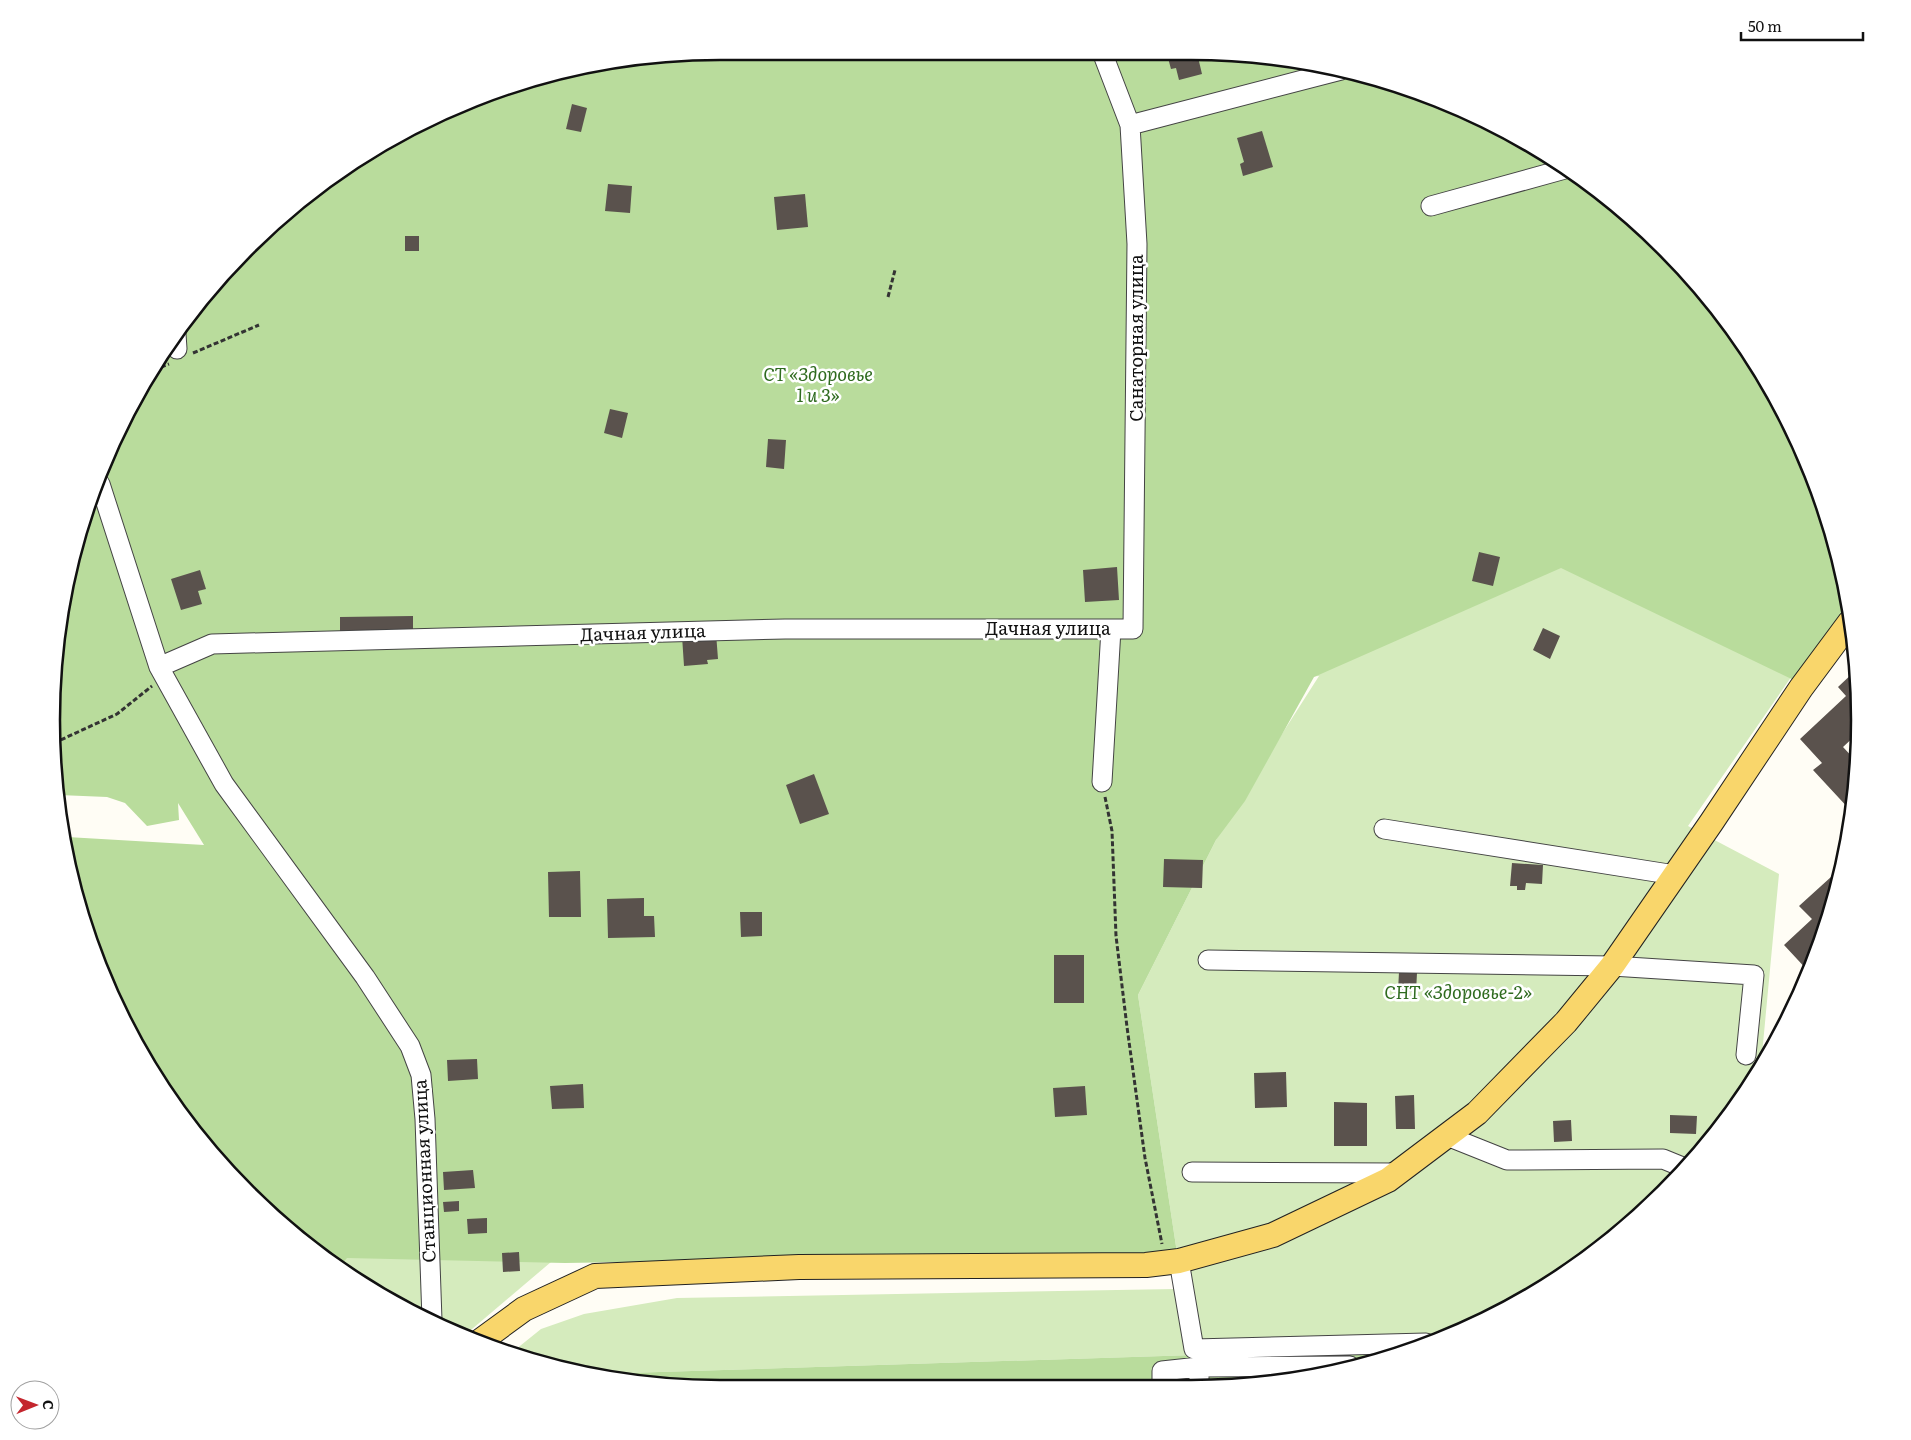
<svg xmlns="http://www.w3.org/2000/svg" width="1911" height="1440" font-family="Literata,serif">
<rect width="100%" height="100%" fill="#fffdf5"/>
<path fill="#d5ebbd" d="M720,51L1234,53L1364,74L1487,120L1598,189L1664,247L1747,348L1809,464L1847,589L1794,673L1688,826L1779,874L1761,1065L1747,1091L1664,1193L1563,1276L1416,1348L595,1374L510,1354L541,1329L584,1314L677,1298L1175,1289L1177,1253L1138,995L1216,840L1241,798L1319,676L409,759L551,1262L465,1335L385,1299L330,1257L120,424L547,74Z"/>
<path fill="#b9dc9c" d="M720,51L1234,53L1364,74L1487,120L1598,189L1664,247L1747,348L1809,464L1847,589L1849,611L1804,685L1561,568L1314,677L1245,801L1216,840L1138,995L1177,1253L565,1263L347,1258L341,1265L247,1193L164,1092L87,935L67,837L204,845L178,803L179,820L147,826L125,803L107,797L59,795L53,763L64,589L120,424L189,313L247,247L385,141L547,74Z
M1416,1348L1406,1353L1278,1383H633L595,1374Z"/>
<path fill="#5a524d" d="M1189,53H1197L1202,74L1179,80L1176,68L1171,69L1168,58Z
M572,104L587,108L581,132L566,129Z
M1262,131L1273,167L1243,176L1240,164L1244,162L1237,138Z
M608,184L632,186L630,213L605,211Z
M805,194L808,227L777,230L774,197Z
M405,236H419V251H405Z
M610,409L628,413L622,438L604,433Z
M768,439L786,440L784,469L766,467Z
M1479,552L1500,557L1493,586L1472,581Z
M1117,567L1119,600L1085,602L1083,570Z
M200,570L206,589L198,591L202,604L181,610L171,579Z
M413,616V632H340V617Z
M1543,628L1560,636L1550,659L1533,650Z
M716,633L718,659L707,660L708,664L684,666L682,636Z
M1855,671L1860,720L1858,733L1843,747L1856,761L1851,811L1813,770L1822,763L1800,739L1846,696L1838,687Z
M814,774L829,814L800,824L786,785Z
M1164,859L1203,860L1202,888L1163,887Z
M1512,863L1543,865L1542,884L1526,883L1525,890H1517V886H1510Z
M1842,867L1822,931L1810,973L1784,945L1812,919L1799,906Z
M580,871L581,917H549L548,872Z
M644,898V916H654L655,937L608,938L607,899Z
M740,912H762V936L741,937Z
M1054,955H1084V1003H1054Z
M1399,972L1417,973L1416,992L1398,991Z
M477,1059L478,1079L448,1081L447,1060Z
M1286,1072L1287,1107L1255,1108L1254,1073Z
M583,1084L584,1108L552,1109L550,1086Z
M1085,1086L1087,1115L1055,1117L1053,1088Z
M1414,1095L1415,1129H1396L1395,1096Z
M1334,1102L1367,1103V1146H1334Z
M1670,1115L1697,1116L1696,1134L1670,1133Z
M1571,1120L1572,1141L1554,1142L1553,1121Z
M473,1170L475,1188L444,1190L443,1172Z
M459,1201V1211L444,1212L443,1202Z
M487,1218V1233L468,1234L467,1219Z
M519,1252L520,1271L503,1272L502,1253Z"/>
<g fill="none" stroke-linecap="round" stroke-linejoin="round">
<g stroke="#444" stroke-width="21">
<path id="minor" d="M1130,125L1341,70
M1431,206L1565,169
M176,334L177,349
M100,484L159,667L224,784L365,977L410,1046L421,1075L425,1119L432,1320
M159,667L212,644L785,629H1133L1137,244L1130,125L1102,52
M1102,782L1111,629
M1384,829L1675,875
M1208,960L1612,966L1754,975L1746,1055
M1447,1136L1507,1160L1663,1159L1685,1168
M1192,1172L1398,1173
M1179,1261L1194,1349L1426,1343
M1162,1383V1371L1199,1367
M1199,1383V1367L1350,1366"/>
</g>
<g stroke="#222" stroke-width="26">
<path id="major" d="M479,1342L524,1309L595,1276L799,1267L1146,1265L1179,1261L1273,1235L1388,1180L1477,1113L1566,1022L1612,966L1711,823L1801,688L1850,622"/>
</g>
<path stroke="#333" stroke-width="3" stroke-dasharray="5 2.5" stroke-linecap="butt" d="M888,297L895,270
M193,353L259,325
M154,370L169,364
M54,743L117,714L152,686
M1105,797L1112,831L1116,936L1127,1027L1145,1158L1162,1244"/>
<use href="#minor" stroke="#fff" stroke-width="19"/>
<use href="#major" stroke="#f9d66b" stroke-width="24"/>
</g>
<g text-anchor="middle" stroke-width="5" stroke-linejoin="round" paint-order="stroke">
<g font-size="18" fill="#111" stroke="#fff">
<text transform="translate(1137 338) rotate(-90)" y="6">Санаторная улица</text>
<text x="1048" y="635">Дачная улица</text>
<text transform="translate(643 633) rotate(-2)" y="6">Дачная улица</text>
<text transform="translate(425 1171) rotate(-93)" y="6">Станционная улица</text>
</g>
<g font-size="18" font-style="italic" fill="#2f6b1f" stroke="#fff">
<text x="818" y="381">СТ «Здоровье<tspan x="818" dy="21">1 и 3»</tspan></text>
<text x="1458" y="999">СНТ «Здоровье-2»</text>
</g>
</g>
<path d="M0 0H1911V1440H0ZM720 60H1191A660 660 0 0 1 1851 720V720A660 660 0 0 1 1191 1380H720A660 660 0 0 1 60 720V720A660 660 0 0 1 720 60Z" fill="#fff" fill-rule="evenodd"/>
<path fill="none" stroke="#111" stroke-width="2.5" d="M720 60H1191A660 660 0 0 1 1851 720V720A660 660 0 0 1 1191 1380H720A660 660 0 0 1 60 720V720A660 660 0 0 1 720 60Z"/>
<g transform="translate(35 1405) rotate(89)"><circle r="24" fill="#ffffff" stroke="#a0a0a0"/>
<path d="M0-4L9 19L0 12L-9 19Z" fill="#c4262e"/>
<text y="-8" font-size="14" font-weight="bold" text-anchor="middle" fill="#111111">С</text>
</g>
<path d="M1741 32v8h122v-8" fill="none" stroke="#111111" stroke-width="2.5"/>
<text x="1748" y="32" font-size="15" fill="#111111" stroke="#ffffff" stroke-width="4" paint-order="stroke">50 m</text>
</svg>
